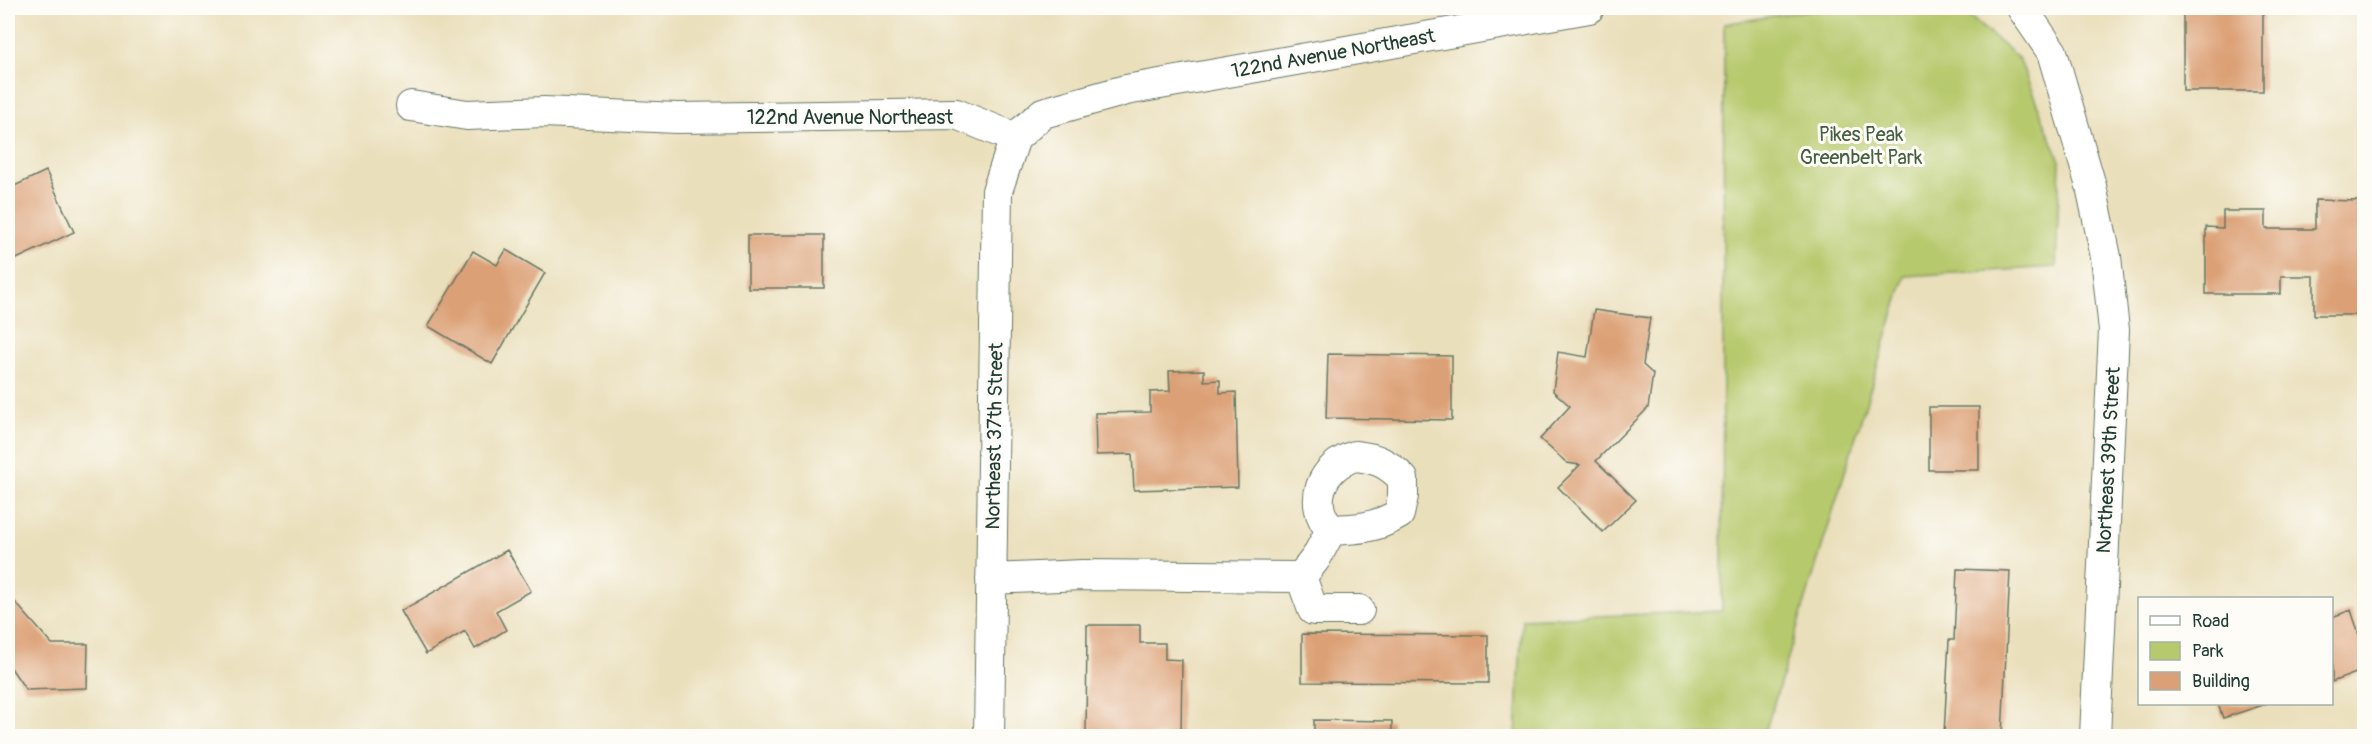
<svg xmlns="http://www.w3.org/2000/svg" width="2372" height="744" font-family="Pangolin,sans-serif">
<rect width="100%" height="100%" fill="#fdfcf7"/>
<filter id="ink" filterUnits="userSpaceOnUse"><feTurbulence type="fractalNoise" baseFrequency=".0167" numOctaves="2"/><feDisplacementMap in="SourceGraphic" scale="12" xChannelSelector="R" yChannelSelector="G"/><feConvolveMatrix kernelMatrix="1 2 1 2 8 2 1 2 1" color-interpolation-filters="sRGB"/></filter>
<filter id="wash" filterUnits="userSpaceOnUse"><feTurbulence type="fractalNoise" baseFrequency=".008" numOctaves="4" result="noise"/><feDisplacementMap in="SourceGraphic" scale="24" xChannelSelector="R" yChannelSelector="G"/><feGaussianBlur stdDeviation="1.35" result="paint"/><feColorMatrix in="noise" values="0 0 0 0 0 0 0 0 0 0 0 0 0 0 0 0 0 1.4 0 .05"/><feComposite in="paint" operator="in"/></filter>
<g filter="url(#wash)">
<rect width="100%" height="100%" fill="#eadfbb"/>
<path fill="#b7c96d" stroke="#6b8350" stroke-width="1.5" d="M1824,8L1962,10L2019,59L2060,161L2056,267L1905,276L1764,736H1516L1522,619L1722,611L1724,24Z"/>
<g id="blocks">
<path fill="#dca076" d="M2183,8H2263V91H2183Z
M46,171L74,232L8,263V189Z
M2315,200L2361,201V220H2364V315H2314V276H2281V294H2206V227L2223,228V211H2266V229H2315Z
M748,235H824V288H748Z
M506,250L545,273L492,364L428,326L473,251L497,265Z
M1594,310L1650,318L1643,365L1653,374L1648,408L1596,461L1636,500L1603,532L1558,487L1580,465L1567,463L1540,439L1570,406L1553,391L1558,352L1587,357Z
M1328,354L1452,356V420L1326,418Z
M1204,370V381L1220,380V393L1236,392L1238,487L1134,490L1132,454L1096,455L1095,413L1150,412V392L1170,391L1169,371Z
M1929,407H1979V470H1929Z
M507,550L531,591L496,611L506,630L475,649L465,631L426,654L401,611Z
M1957,569L2010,571L2002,736L1944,734L1949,640H1954Z
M8,594L52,644H88L87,688L26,690L11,668L8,669Z
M2351,610L2364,650V670L2332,682V617Z
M1087,625H1140V643H1165V659L1182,660L1181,736H1086Z
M1302,634L1488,635V683L1302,682Z
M2218,704H2266L2223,718Z
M1314,720L1392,721V736H1314Z"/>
</g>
</g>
<g filter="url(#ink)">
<use href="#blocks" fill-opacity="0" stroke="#667663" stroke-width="1.5"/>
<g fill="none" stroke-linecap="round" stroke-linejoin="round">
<g stroke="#667663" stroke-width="32">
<path id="street" d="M2022,8L2052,52L2091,186L2106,257L2114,330L2095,736
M411,106L467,115L544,112L677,118L956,114L1015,138
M1015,138L1043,113L1126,90L1589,8
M1355,456C1376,458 1388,463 1403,479V496L1399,514C1376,528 1357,529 1331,530C1306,503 1322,465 1355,456Z
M1301,577L1313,610H1359
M991,579L1082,575L1301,577L1316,558L1331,530
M989,736L997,191L1015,138"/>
</g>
<use href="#street" stroke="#fff" stroke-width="30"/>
</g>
</g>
<g text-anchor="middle" stroke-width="6" stroke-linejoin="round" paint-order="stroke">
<g font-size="20" fill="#1f3d34" stroke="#fdfcf7">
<text transform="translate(1333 53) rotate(-10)" y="7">122nd Avenue Northeast</text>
<text x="850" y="124">122nd Avenue Northeast</text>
<text transform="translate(994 436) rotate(-89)" y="7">Northeast 37th Street</text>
<text transform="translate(2108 460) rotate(-87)" y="7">Northeast 39th Street</text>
</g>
<g font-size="20" fill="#456042" stroke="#fdfcf7">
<text x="1861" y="141">Pikes Peak<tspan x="1861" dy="23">Greenbelt Park</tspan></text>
</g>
</g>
<rect width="2372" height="744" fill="none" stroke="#fdfcf7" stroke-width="30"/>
<rect x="2138" y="597" width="195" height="108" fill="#fdfcf7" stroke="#a4b0a9" stroke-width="1.5"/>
<rect x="2150" y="616" width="30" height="9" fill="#ffffff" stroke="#a4b0a9" stroke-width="1.5"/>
<text x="2192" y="627" font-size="18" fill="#1f3d34">Road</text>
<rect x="2150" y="642" width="30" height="18" fill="#b7c96d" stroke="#a4b0a9" stroke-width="1.5"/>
<text x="2192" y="657" font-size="18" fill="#1f3d34">Park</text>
<rect x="2150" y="672" width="30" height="18" fill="#dca076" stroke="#a4b0a9" stroke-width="1.5"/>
<text x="2192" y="687" font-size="18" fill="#1f3d34">Building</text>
</svg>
